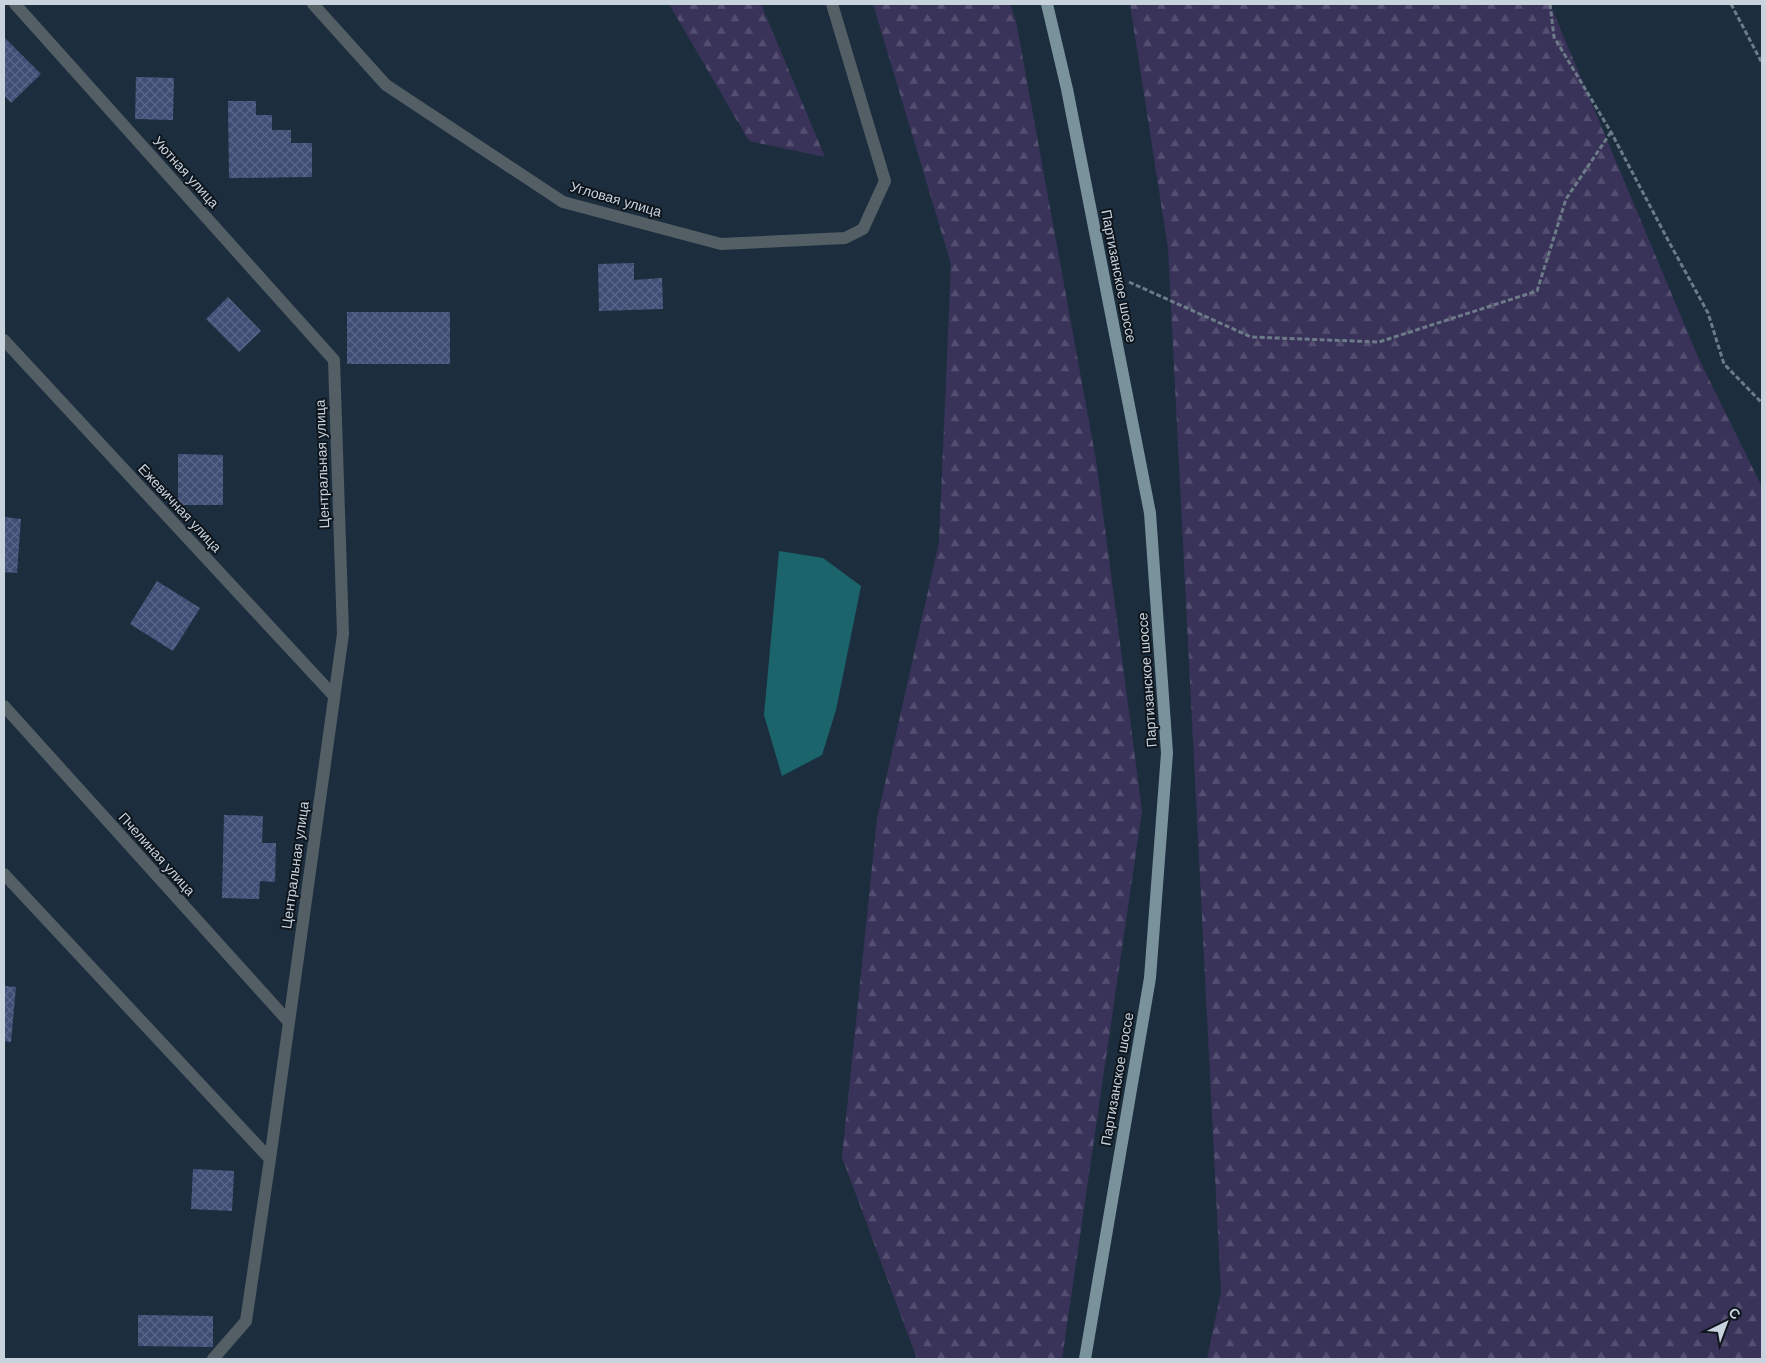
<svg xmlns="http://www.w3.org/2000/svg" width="1766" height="1363" font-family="Helvetica,sans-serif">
<defs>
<pattern id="forest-firs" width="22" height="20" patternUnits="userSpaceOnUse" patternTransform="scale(1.25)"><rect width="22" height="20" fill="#393259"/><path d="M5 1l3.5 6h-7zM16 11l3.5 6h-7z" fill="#544f70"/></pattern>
<pattern id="building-cross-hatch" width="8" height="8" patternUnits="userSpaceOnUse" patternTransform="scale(1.25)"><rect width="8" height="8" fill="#404e76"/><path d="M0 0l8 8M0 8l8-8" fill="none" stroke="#5a6789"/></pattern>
</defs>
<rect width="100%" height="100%" fill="#1c2e3e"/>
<path fill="url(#forest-firs)" d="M669,4H761L825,157L749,141Z
M873,4H1010L1016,21L1096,460L1142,811L1062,1359H917L842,1157L877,819L939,542L951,264Z
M1130,4H1550L1698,357L1762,487V1359H1207L1221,1292L1168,248Z"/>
<path fill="#1b646b" d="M779,551L823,558L861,586L836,710L822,755L782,776L764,715Z"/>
<path fill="url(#building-cross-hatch)" d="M4,37L41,74L11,103L4,95Z
M136,77L174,78L173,120L135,119Z
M228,101H256V115H272V130H291V143H312V177L229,178Z
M634,263V280L662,278L663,309L599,311L598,264Z
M228,297L261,331L239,352L206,319Z
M347,312H450V364H347Z
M178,454L223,455V505H178Z
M4,517L21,519L17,573L4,572Z
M157,581L200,608L173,651L130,624Z
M224,815L263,816L262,843H276L275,882L260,881L259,899L222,898Z
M4,986L16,987L11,1042L4,1041Z
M193,1169L234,1171L232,1211L191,1209Z
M138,1315L213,1316V1347L138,1346Z"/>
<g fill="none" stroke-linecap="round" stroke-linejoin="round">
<path stroke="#6c7b88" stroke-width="3" stroke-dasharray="5 2.5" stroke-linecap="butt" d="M1550,4L1554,37L1611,132L1669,242L1708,313L1724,364L1762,403
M1731,4L1762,63
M1129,282L1251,337L1379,342L1537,291L1566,199L1611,132"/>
<path stroke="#545f65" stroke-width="12" d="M15,4L334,360L343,634L270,1159L246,1321L213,1359
M313,4L386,85L563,202L721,244L845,238L863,229L885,181L832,4
M4,340L334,696
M4,706L288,1021
M4,874L270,1159"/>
<path stroke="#79929c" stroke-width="12" d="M1047,4L1067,89L1150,513L1167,753L1150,978L1085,1359"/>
</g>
<g text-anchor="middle" stroke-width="4" stroke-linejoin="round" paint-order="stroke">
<g font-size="14" fill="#c8d3de" stroke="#0e151c">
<text transform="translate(186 172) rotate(48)" y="5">Уютная улица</text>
<text transform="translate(616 199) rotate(16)" y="5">Угловая улица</text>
<text transform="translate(1119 276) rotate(79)" y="5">Партизанское шоссе</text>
<text transform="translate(322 464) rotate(-92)" y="5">Центральная улица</text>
<text transform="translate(180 508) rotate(47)" y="5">Ежевичная улица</text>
<text transform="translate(1147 680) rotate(-94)" y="5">Партизанское шоссе</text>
<text transform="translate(157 854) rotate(48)" y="5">Пчелиная улица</text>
<text transform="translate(295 865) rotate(-82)" y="5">Центральная улица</text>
<text transform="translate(1117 1079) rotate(-80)" y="5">Партизанское шоссе</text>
</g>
</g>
<rect width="1766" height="1363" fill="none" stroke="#c8d3de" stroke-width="10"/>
<g transform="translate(1726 1323) rotate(42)" stroke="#0e151c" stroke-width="4" paint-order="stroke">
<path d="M0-4L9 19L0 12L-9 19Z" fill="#c8d3de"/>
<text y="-8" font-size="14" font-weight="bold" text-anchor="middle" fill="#c8d3de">С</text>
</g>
</svg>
